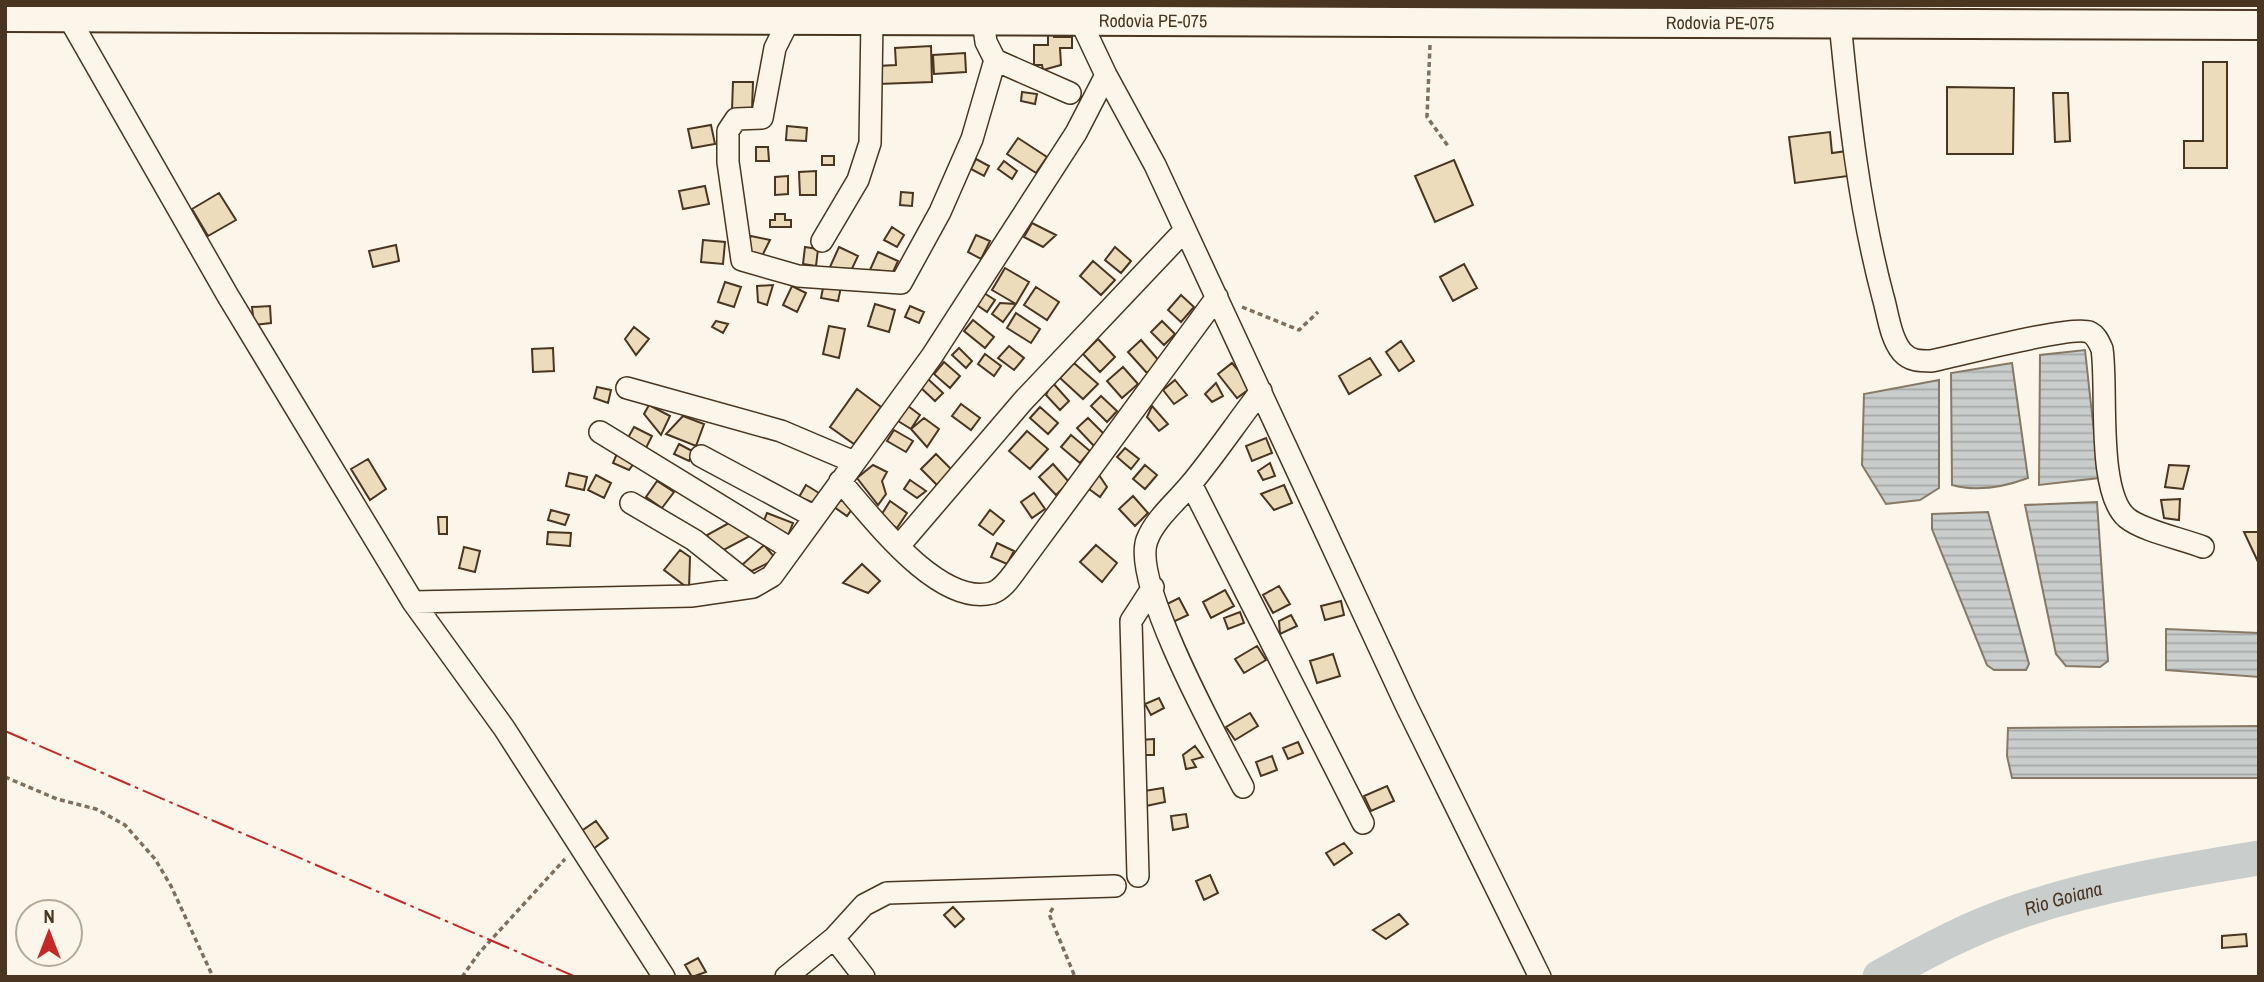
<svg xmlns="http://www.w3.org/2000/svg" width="2264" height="982" font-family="'Archivo Narrow',sans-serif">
<defs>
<pattern id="water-rules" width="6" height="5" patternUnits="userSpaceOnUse" patternTransform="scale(1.75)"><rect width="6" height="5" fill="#c9cecd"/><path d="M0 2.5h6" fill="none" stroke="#a5a8a6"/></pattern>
</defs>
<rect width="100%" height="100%" fill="#fbf6e9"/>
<path fill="url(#water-rules)" stroke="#887966" stroke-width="2" d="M2085,350L2099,478L2039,485L2040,355Z
M2012,363L2028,478C2004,487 1977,492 1952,485L1951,373Z
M1939,380V488L1920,500L1886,504L1862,465L1864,394Z
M2097,502L2108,661L2100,667L2066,666L2056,654L2025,505Z
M1988,512L2029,664L2026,670H1994L1987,665L1932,529V514Z
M2166,629L2259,633V677L2166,670Z
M2259,726V778H2012L2007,756L2008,728Z"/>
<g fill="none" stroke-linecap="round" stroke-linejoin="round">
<path stroke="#c9cecd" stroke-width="35" id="s1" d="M1880,977C1925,952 1971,927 2020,911C2096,885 2179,871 2259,858"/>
</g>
<path fill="#ecdcbc" stroke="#4a3520" stroke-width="2" d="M1048,34H1054V37H1072V48H1060L1061,65L1043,70L1042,65H1034V45H1048Z
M931,46L932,82L878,84L877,66L896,65L895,48Z
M965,53L966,72L934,74L933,55Z
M2203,62H2227V168H2184V141H2203Z
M733,82H753L752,110H732Z
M1947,87L2014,88L2013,154H1947Z
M1022,92L1037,94L1035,104L1021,101Z
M2053,93H2068L2070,141L2055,142Z
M711,125L715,144L692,148L688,129Z
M787,126L807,128L806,141L786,140Z
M1830,132L1832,153L1854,150L1856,175L1795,183L1789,137Z
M1018,138L1047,157L1036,173L1007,154Z
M756,147H768L769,161H756Z
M822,156H834V165H822Z
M976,159L989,166L984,176L971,169Z
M1454,160L1473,205L1435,222L1415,176Z
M1004,161L1017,171L1012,179L998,169Z
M816,171V195H800L799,172Z
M788,176V194L775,195V177Z
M705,186L709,204L683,209L679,191Z
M901,192L913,193L912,206L900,205Z
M219,193L236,220L208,236L192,209Z
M775,214H785V220H791V227H770V220H775Z
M1032,223L1056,235L1043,247L1024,237Z
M892,227L904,235L897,247L884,240Z
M976,235L990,241L981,259L968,252Z
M751,236L770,240L761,258L744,250Z
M703,240L725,242L723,264L701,262Z
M396,245L399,261L373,267L369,251Z
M805,247L818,249L816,266L803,264Z
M839,247L858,256L849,275L830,267Z
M1115,247L1131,261L1121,273L1105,260Z
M878,252L898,261L893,272L870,270Z
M1093,261L1115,280L1101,295L1080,276Z
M1464,264L1477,288L1453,301L1440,277Z
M1005,268L1029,282L1016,304L992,290Z
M725,282L741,287L734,307L718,302Z
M824,283L841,287L838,301L821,298Z
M773,285L767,305L758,302L757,286Z
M792,286L806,293L797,312L783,305Z
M1036,287L1059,302L1047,320L1024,305Z
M984,293L995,300L987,312L977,305Z
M1181,295L1194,307L1181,322L1168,310Z
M1000,303L1016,304L1003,322L992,314Z
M875,304L895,310L889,332L868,326Z
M270,306L271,323L254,325L252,307Z
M910,306L924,312L919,323L905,317Z
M1016,313L1040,329L1031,343L1007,328Z
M973,320L994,337L985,348L964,331Z
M716,321L728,324L723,333L712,327Z
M1162,321L1175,334L1164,345L1151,332Z
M829,326L845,329L839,358L823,354Z
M634,327L649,339L636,355L625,339Z
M1098,339L1115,357L1100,372L1083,354Z
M1141,340L1160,362L1147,373L1128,352Z
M1401,341L1414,361L1399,371L1386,352Z
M1009,346L1024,358L1014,370L998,358Z
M553,348L554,371L533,372L532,349Z
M959,348L972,361L966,368L952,355Z
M985,354L1001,366L994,376L978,364Z
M1370,358L1381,375L1349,394L1339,376Z
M944,362L960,376L950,388L934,374Z
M1074,363L1098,384L1083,399L1060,378Z
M1232,363L1252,387L1237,398L1218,374Z
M1123,367L1138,384L1122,398L1107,381Z
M928,379L943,393L935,401L920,387Z
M1175,380L1187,395L1174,404L1163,390Z
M1052,382L1069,401L1060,410L1046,395Z
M1216,383L1223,396L1212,402L1205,394Z
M597,387L611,390L608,403L594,398Z
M857,389L881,407L854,444L830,427Z
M1101,396L1117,411L1107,422L1091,406Z
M961,404L980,418L971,430L952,416Z
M649,405L670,416L661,435L644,414Z
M908,406L920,415L911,429L898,421Z
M1152,406L1168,424L1159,431L1147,417Z
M1040,407L1058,423L1048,434L1030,418Z
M683,416L704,424L696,446L666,434Z
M924,418L939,429L927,447L911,429Z
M1088,418L1105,435L1094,446L1077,428Z
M634,427L652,436L644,452L625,443Z
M894,430L913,441L906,452L887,441Z
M1027,431L1048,449L1030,469L1009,451Z
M1071,435L1090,451L1080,463L1061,447Z
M1266,438L1272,453L1252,461L1246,446Z
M679,444L694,452L689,461L674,454Z
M1125,448L1139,459L1131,469L1117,457Z
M618,451L637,459L629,470L613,463Z
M936,454L952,470L937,485L921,469Z
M368,459L386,489L370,500L351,469Z
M1270,463L1275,476L1263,480L1258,471Z
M1053,464L1069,482L1056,495L1039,477Z
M873,465L887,472L882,481L886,494L878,505L857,478Z
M1145,465L1157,475L1145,489L1133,479Z
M2169,465L2189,466L2183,489L2165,487Z
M569,473L587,477L584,490L566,486Z
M596,475L611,483L604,498L588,490Z
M1099,475L1107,487L1100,497L1089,489Z
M910,480L926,491L917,498L904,489Z
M657,481L674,492L662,508L646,497Z
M806,485L819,493L814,503L799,497Z
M1284,485L1292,503L1274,510L1261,494Z
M1034,493L1045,509L1032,518L1021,502Z
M842,496L855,505L847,516L834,507Z
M1133,496L1148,513L1135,526L1119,509Z
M2180,499L2179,520L2164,518L2161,500Z
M890,501L907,513L897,528L880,517Z
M551,510L569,515L565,525L548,520Z
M990,510L1004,521L993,535L979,525Z
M767,513L793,523L787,538L761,528Z
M438,517H447V534H439Z
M729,523L750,536L718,553L707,535Z
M548,532L571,533L570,546L547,544Z
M2244,532H2259V564Z
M997,543L1014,551L1007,564L991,557Z
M764,545L776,559L752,571L742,565Z
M1096,545L1117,563L1102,582L1080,562Z
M464,547L480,551L475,572L459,568Z
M680,550L690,557L689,589L664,570Z
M862,564L880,581L868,593L843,583Z
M1279,586L1290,604L1273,613L1263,595Z
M1225,590L1234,606L1211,618L1203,602Z
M1179,598L1188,615L1173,622L1165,605Z
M1341,601L1344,615L1325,620L1321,606Z
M1240,612L1244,623L1228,629L1224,618Z
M1291,615L1297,626L1280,634L1279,621Z
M1257,646L1266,660L1244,673L1235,659Z
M1333,654L1340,676L1317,683L1310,661Z
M1159,698L1164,708L1151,715L1145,704Z
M1250,713L1258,726L1235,740L1226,727Z
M1154,739V755H1140L1139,740Z
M1298,742L1303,753L1288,759L1283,748Z
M1195,746L1203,757L1192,760L1196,767L1186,769L1183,755Z
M1272,756L1277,770L1261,776L1256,762Z
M1387,786L1394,801L1371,811L1364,796Z
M1163,788L1165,802L1146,806L1144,791Z
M1186,814L1188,827L1173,830L1171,816Z
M596,821L608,838L593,849L580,832Z
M1344,843L1352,853L1334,865L1326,853Z
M1210,875L1218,893L1204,900L1196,881Z
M953,907L964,919L955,927L944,915Z
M1399,914L1408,924L1386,939L1373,930Z
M2246,934L2247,946L2222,948V936Z
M698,958L706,972L692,977L685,965Z"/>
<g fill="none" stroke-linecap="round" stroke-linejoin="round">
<g stroke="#4a3520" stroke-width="24">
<path id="minor" d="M69,18L228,296L413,602L504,728L664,977
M789,20L775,48L762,118L736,119L728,131V162L742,260L798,276L901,283L940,212L972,139L995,60
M983,20L986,42L995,60L1070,93
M1081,22L1106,75L1155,165L1406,705L1540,977
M1840,22C1849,115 1859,207 1883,297C1888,314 1890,337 1902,352C1910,361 1920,361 1931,361C1957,356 2071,325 2089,332C2096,335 2099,342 2102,349C2108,388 2096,492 2127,518C2143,531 2183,539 2203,547
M822,241L858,180L870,143L872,20
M627,388L781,431L854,462
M600,432L791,549
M701,456L813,516
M840,481C872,517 938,607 992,593C1004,589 1012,575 1019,566L1217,297
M1191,484L1363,823
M631,503L694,540L753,587
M899,546L1023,401L1184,231
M413,602L691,596L753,587L772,576L932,356L1076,133L1106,75
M1243,787C1220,743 1131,583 1147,540C1155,519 1176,502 1190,485C1215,455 1237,422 1261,391
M1138,876L1131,621L1153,587
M834,938L864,977
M786,977L834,938L864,905L887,893L1115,886"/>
</g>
<g stroke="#4a3520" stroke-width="32">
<g id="major">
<path id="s2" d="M5,17L2259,25"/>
</g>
</g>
<path stroke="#7f6f5c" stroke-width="3.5" stroke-dasharray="5 3.5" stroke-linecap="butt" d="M1430,45L1427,117L1448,146
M1242,307L1299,330L1318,312
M5,777L57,799L96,809L125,825L155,859L171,886L213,977
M1053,908L1049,914L1075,977
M462,977L479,953L565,859"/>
<use href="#minor" stroke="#fbf6e9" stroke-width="21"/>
<use href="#major" stroke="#fbf6e9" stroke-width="28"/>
<path stroke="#c62828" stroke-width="2" stroke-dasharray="24 5 3.5 5" stroke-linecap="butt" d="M5,731L576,977"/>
</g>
<g text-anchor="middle" stroke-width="5" stroke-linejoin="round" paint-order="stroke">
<g font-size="18" fill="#4a3520" stroke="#fbf6e9">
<text dy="6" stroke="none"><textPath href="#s2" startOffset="1148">Rodovia PE-075</textPath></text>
<text dy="6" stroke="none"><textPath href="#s2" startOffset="1715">Rodovia PE-075</textPath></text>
</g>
<g font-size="19" font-style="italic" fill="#4a3520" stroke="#fbf6e9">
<text dy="7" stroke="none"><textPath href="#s1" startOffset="200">Rio Goiana</textPath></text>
</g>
</g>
<rect width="2264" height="982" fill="none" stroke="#4a3520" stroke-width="14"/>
<g transform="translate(49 933)"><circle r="33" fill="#fbf6e9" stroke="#b4a999" stroke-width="2"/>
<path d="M0-5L12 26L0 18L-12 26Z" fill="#c62828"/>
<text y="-10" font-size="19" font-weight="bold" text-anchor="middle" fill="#4a3520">N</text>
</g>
</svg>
